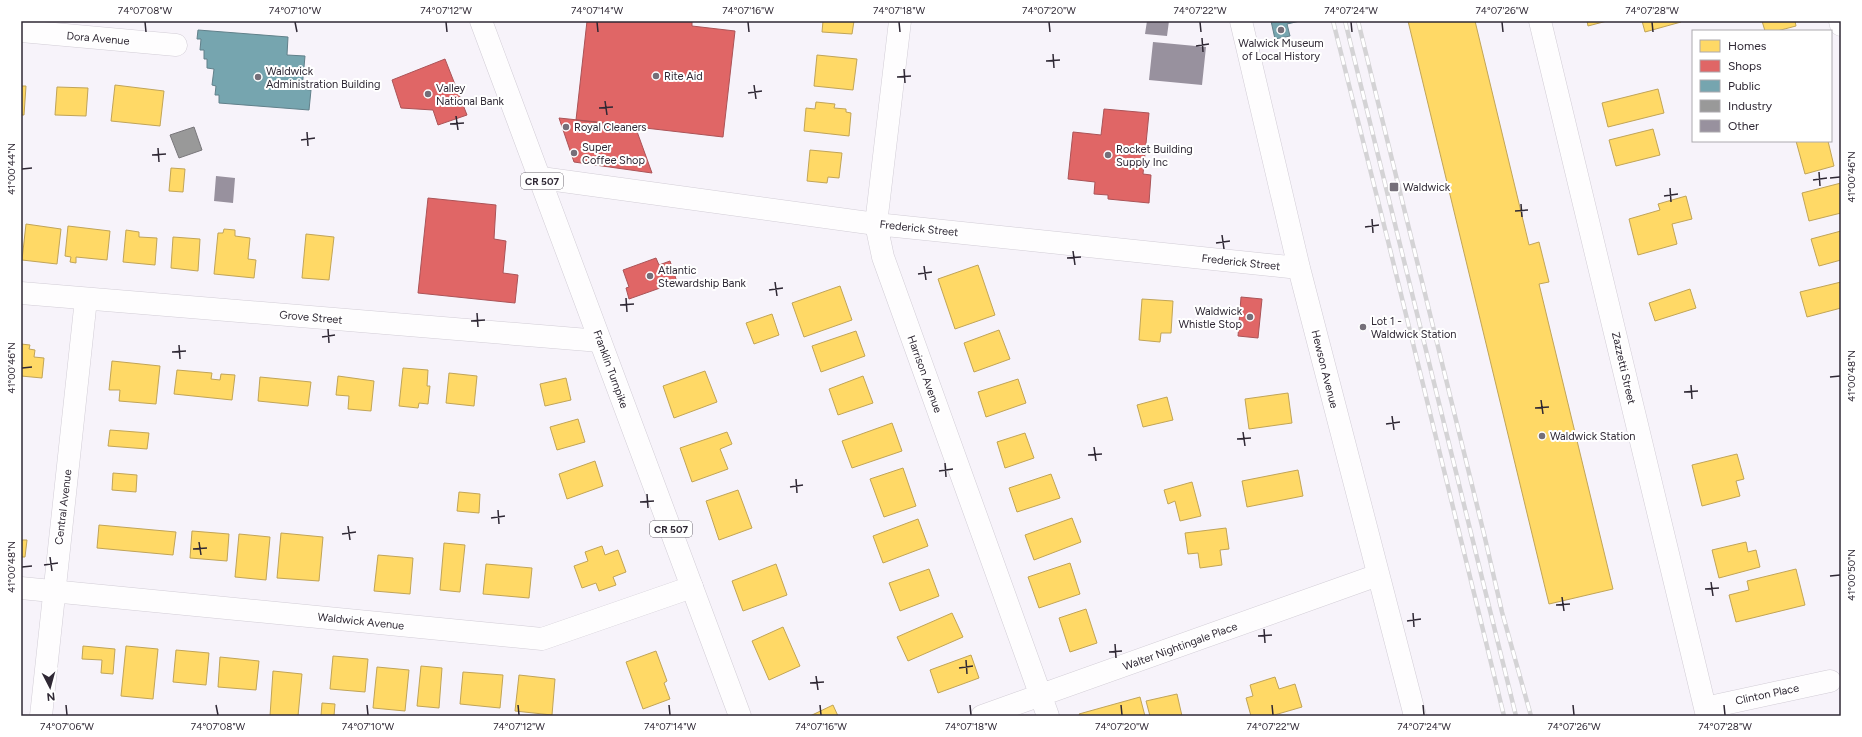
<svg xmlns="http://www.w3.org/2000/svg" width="1862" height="737" font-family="Figtree,sans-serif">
<rect width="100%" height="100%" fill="#f7f3fa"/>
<path fill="#ffd966" stroke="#c1a457" d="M823,21H854L852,34L822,32Z
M1408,21H1475L1529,245L1539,242L1549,282L1539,284L1613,589L1549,604Z
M1587,21H1607L1588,26Z
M1642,21H1680L1681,22L1645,32Z
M1762,21H1795L1796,26L1777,31H1765Z
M817,55L857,59L853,90L814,86Z
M115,85L164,91L160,126L111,121Z
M21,86H26L24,115H21Z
M57,87L88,88L86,116L55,115Z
M1658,89L1664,113L1608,127L1602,103Z
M816,102L835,104L834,108L846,109V112L851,113L849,136L804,131L806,108L815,109Z
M1653,129L1660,155L1616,166L1609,140Z
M1796,141H1828L1834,166L1805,174Z
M810,150L842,153L839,178L828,177L827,183L807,181Z
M171,168L185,169L183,192L169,191Z
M1841,183V213L1809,221L1802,193Z
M1686,196L1692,219L1672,224L1677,244L1638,255L1629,219L1660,210L1658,204Z
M26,224L61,229L57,264L22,260Z
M68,226L110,231L107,260L76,257V263L70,262L71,257L65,256Z
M224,229L235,230V236L250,238L248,259L256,260L254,278L214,274L218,233H223Z
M126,230L139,232V237L157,238L155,265L123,262Z
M1841,231V260L1819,266L1811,239Z
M306,234L334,237L329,280L302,278Z
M173,237L200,239L198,271L171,268Z
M978,265L995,315L955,329L938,279Z
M1841,282V308L1807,317L1800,292Z
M840,286L852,320L804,337L792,303Z
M1690,289L1696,308L1655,321L1649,303Z
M1142,299L1173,301L1171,333H1161L1160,342L1139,340Z
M772,314L779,335L754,344L746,323Z
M999,330L1010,359L974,372L964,343Z
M856,331L865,356L821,372L812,346Z
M21,344L30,345L29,349L35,350L34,357L44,358L42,378L21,376Z
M112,361L160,366L156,404L119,401L120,390H109Z
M403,368L428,370L427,386H430L428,404L419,403L418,408L399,406Z
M177,370L212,373L211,379L220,380L221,374L235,375L232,400L174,394Z
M705,371L717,402L674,418L663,386Z
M449,373L477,376L474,406L446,403Z
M338,376L374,381L371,411L348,409L349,396L336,395Z
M863,376L873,403L838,415L829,389Z
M260,377L311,382L308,406L258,401Z
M566,378L571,400L545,406L540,384Z
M1018,379L1026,403L986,417L978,392Z
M1288,393L1292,423L1249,429L1245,399Z
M1167,397L1173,420L1143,427L1137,405Z
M578,419L585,442L557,450L550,427Z
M892,423L902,451L852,468L842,441Z
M110,430L149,433L147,449L108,446Z
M727,432L732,444L720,449L728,469L692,482L680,448Z
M1025,433L1034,458L1005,468L997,442Z
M1737,454L1744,479L1736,481L1740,496L1702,506L1692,465Z
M595,461L603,486L567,499L559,474Z
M903,468L916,506L884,517L870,479Z
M1298,470L1303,496L1247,507L1242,481Z
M113,473L137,475L136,492L112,490Z
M1051,474L1060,498L1017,512L1009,488Z
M1192,482L1201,516L1180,521L1175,501L1168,504L1164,490Z
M738,490L752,528L719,540L706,501Z
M459,492L480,494L479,513L457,511Z
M1072,518L1081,542L1034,560L1025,535Z
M918,519L928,546L883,563L873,536Z
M99,525L176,532L173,555L97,548Z
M1226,528L1229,549L1220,550L1222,565L1200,568L1198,553L1188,554L1185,533Z
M192,531L229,534L227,561L190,558Z
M281,533L323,537L319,581L277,578Z
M239,534L270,537L266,580L235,577Z
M21,540H27L25,557H21Z
M1746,542L1748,552L1756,550L1760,567L1719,578L1712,550Z
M444,543L465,545L460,592L440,590Z
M602,546L605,555L618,550L626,572L613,577L616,585L599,591L596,583L582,588L574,566L588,561L585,552Z
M378,555L413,558L410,594L374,591Z
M1070,563L1080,594L1039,608L1028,577Z
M486,564L532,568L529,598L483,594Z
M776,564L787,595L743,611L732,581Z
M929,569L939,596L900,611L889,583Z
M1796,569L1805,605L1736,622L1729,595L1749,590L1747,581Z
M1086,609L1097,643L1070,652L1059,618Z
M952,613L963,637L908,661L897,637Z
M783,627L800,666L769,680L752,641Z
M83,646L115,649L113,674L101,673L102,660L82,659Z
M126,646L158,649L153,699L121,696Z
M176,650L209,653L206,685L173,682Z
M656,651L667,681L664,683L670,699L643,709L626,662Z
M971,655L979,678L938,693L930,670Z
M333,656L368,659L365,692L330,689Z
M220,657L259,661L256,690L218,687Z
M421,666L442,668L439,708L417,706Z
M377,667L409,670L405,711L373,708Z
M273,671L302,674L298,716H270Z
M463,672L503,675L500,708L460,704Z
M519,675L555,679L552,715L515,711Z
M1275,677L1279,689L1295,684L1302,707L1271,716H1251L1246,698L1253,696L1250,685Z
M1177,694L1182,716H1150L1146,701Z
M1140,697L1145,716H1080L1079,714Z
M322,703L335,704L334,716H321Z
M833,705L838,716H810Z"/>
<path fill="#e06666" stroke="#ab5357" d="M587,21H692V26L735,31L723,137L576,120Z
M445,59L467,115L438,125L433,110L401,108L392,80Z
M1104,109L1149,113L1143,174L1151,175L1149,203L1108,199V195L1094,194L1095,182L1068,179L1073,132L1101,135Z
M559,118L635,126L652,173L574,162Z
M428,198L496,205L494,239L506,241L503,273L518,275L515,303L418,293Z
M656,258L659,265L670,261L677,282L629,299L626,288L629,287L623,270Z
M1241,297L1262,299L1258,338L1238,336Z"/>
<path fill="#76a5af" stroke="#61808a" d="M1271,21H1300L1287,24L1290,36L1275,39Z
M198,30L288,37L287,55L305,56L302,89L311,90L309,110L219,103V95H215L216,86L212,85L214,69L207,68V59H204V50H200L201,39H197Z"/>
<path fill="#999" stroke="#79777b" d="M194,127L202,150L179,158L170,135Z"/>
<path fill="#98919e" d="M1147,21H1169L1167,36L1145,34Z
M1153,42L1206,47L1202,85L1149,80Z
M216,176L235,178L233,203L214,201Z"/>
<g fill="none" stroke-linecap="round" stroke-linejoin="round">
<g stroke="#d2cdd6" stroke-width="23">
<path id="minor" d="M900,21L876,224L883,257L1048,716
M1241,21L1299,268L1415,716
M1540,21L1707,716
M1840,21L1841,25
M21,31L176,45
M541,178L876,224L1299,268
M21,293L600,341
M21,588L542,639L692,587
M1705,708L1830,681
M41,716L86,299
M982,716L1378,575"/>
</g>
<g stroke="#d2cdd6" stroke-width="23">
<path id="major" d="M481,21L740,716"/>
</g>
<use href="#minor" stroke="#fefdfe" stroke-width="22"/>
<use href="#major" stroke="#fefdfe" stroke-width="22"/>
<g stroke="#d4d3d5" stroke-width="4.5">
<path id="rail" d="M1333,21L1388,241L1504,716
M1345,21L1516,716
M1358,21L1484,534L1502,612L1531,716"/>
</g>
<use href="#rail" stroke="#fff" stroke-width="3" stroke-dasharray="9" stroke-linecap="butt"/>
</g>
<path fill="none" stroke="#2f2834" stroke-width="1.5" d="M145,22L146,32M295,22L297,32M446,22L447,32M597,22L598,32M748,22L749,32M899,22L900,32M1049,22L1050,32M1200,22L1201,32M1351,22L1352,32M1502,22L1503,32M1652,22L1653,32M1202,38L1203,52M1196,46L1209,44M1053,54L1054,68M1046,61L1060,60M904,69L905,83M897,77L911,76M754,85L756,99M748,93L762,91M605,101L607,115M599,108L613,107M456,116L458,130M450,124L464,123M307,132L308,146M301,140L315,138M158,148L159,162M152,155L166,154M22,169L32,168M1819,172L1820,186M1830,178L1840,177M1813,180L1827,178M1670,188L1671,202M1664,196L1678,194M1521,204L1522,217M1515,211L1528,210M1372,219L1373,233M1365,227L1379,225M1222,235L1224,249M1216,243L1230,241M1073,251L1075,265M1067,258L1081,257M924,266L926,280M918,274L932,272M775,282L777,296M769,290L783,288M626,298L627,312M620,305L634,304M477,313L478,327M471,321L485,320M328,329L329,343M322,337L335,335M179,345L180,359M172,352L186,351M22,368L32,367M1830,377L1840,376M1691,385L1692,399M1684,392L1698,391M1541,400L1543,414M1535,408L1549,407M1392,416L1394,430M1386,424L1400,422M1243,432L1245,446M1237,439L1251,438M1094,447L1096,461M1088,455L1102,454M945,463L946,477M939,471L953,469M796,479L797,493M790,487L803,485M647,494L648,508M640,502L654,501M498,510L499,524M491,518L505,516M348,526L350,540M342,534L356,532M199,542L201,555M193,549L207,548M50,557L52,571M44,565L58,563M22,567L32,566M1830,576L1840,575M1711,582L1713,596M1705,589L1719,588M1562,597L1564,611M1556,605L1570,604M1413,613L1414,627M1407,621L1421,619M1264,629L1265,643M1258,636L1272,635M1115,644L1116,658M1109,652L1122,651M966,660L967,674M959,668L973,666M816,676L818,690M810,683L824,682M66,705L67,715M216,705L218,715M367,705L368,715M518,705L519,715M669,705L670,715M820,705L821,715M970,705L971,715M1121,705L1122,715M1272,705L1273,715M1423,705L1424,715M1573,705L1574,715M1724,705L1725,715"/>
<g fill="#756f79" stroke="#fff" stroke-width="1.5">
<circle cx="1281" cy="30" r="4"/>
<circle cx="656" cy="76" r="4"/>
<circle cx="258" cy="77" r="4"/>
<circle cx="428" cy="94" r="4"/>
<circle cx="566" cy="127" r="4"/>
<circle cx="574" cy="153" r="4"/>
<circle cx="1108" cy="155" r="4"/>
<rect x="1389" y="182" width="10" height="10" rx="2"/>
<circle cx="650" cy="276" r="4"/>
<circle cx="1250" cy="317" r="4"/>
<circle cx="1363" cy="327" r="4"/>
<circle cx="1542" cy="436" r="4"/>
</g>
<g text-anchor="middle" stroke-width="4" stroke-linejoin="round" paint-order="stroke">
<g fill="#fff" stroke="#6d6871" stroke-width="1">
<rect x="521" y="173" width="42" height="16" rx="3"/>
<rect x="650" y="521" width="42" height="16" rx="3"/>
</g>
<g font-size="10" font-weight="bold" fill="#2f2834">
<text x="542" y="185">CR 507</text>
<text x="671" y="533">CR 507</text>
</g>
<g font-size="11" fill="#2f2834" stroke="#fff">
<text transform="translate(98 38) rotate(5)" y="4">Dora Avenue</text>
<text transform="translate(919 228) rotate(6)" y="4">Frederick Street</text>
<text transform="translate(1241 262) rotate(6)" y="4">Frederick Street</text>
<text transform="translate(311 317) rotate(5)" y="4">Grove Street</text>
<text transform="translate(1624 368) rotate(77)" y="4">Zazzetti Street</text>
<text transform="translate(611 369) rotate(70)" y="4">Franklin Turnpike</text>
<text transform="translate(1325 369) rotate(76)" y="4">Hewson Avenue</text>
<text transform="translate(925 374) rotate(70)" y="4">Harrison Avenue</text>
<text transform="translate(63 507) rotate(-83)" y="4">Central Avenue</text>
<text transform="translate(361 621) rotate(6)" y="4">Waldwick Avenue</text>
<text transform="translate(1180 646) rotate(-20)" y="4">Walter Nightingale Place</text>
<text transform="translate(1767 694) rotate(-12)" y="4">Clinton Place</text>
</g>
<g font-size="11" fill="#2f2834" stroke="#fff" text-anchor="start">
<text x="1281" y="47" text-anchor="middle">Walwick Museum<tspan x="1281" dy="13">of Local History</tspan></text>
<text x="266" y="75">Waldwick<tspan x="266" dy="13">Administration Building</tspan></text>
<text x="664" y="80">Rite Aid</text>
<text x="436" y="92">Valley<tspan x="436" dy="13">National Bank</tspan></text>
<text x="574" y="131">Royal Cleaners</text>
<text x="582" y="151">Super<tspan x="582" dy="13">Coffee Shop</tspan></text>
<text x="1116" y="153">Rocket Building<tspan x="1116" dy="13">Supply Inc</tspan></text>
<text x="1403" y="191">Waldwick</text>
<text x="658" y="274">Atlantic<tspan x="658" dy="13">Stewardship Bank</tspan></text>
<text x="1242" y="315" text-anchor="end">Waldwick<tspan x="1242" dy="13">Whistle Stop</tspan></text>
<text x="1371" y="325">Lot 1 -<tspan x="1371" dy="13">Waldwick Station</tspan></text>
<text x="1550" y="440">Waldwick Station</text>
</g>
</g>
<rect width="1862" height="737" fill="none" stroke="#ffffff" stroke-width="44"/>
<rect x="1692" y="30" width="140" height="112" fill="#ffffff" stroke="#aca9ae"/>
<rect x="1700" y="40" width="20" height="12" fill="#ffd966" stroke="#aca9ae"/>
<text x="1728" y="50" font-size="12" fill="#2f2834">Homes</text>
<rect x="1700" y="60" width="20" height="12" fill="#e06666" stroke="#aca9ae"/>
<text x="1728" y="70" font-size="12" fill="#2f2834">Shops</text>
<rect x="1700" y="80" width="20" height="12" fill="#76a5af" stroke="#aca9ae"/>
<text x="1728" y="90" font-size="12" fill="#2f2834">Public</text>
<rect x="1700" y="100" width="20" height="12" fill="#999999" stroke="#aca9ae"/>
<text x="1728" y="110" font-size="12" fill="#2f2834">Industry</text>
<rect x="1700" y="120" width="20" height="12" fill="#98919e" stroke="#aca9ae"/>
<text x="1728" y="130" font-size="12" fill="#2f2834">Other</text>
<g transform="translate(50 687) rotate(174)" stroke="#ffffff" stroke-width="3" paint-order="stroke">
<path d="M0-3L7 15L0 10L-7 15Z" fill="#2f2834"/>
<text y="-6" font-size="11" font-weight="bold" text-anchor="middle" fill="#2f2834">N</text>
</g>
<rect x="22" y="22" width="1818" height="693" fill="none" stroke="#2f2834" stroke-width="1.5"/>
<g font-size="10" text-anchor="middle" fill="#2f2834">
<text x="145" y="14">74°07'08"W</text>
<text x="295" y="14">74°07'10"W</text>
<text x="446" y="14">74°07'12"W</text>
<text x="597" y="14">74°07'14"W</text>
<text x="748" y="14">74°07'16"W</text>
<text x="899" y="14">74°07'18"W</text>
<text x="1049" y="14">74°07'20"W</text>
<text x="1200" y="14">74°07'22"W</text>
<text x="1351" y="14">74°07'24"W</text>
<text x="1502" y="14">74°07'26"W</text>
<text x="1652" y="14">74°07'28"W</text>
<text transform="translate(11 169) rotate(-90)" y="4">41°00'44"N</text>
<text transform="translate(1851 177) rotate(-90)" y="4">41°00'46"N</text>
<text transform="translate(11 368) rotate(-90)" y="4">41°00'46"N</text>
<text transform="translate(1851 376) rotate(-90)" y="4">41°00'48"N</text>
<text transform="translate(11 567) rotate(-90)" y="4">41°00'48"N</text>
<text transform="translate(1851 575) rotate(-90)" y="4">41°00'50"N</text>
<text x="67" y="730">74°07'06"W</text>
<text x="218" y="730">74°07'08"W</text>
<text x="368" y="730">74°07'10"W</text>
<text x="519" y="730">74°07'12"W</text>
<text x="670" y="730">74°07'14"W</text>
<text x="821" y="730">74°07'16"W</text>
<text x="971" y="730">74°07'18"W</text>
<text x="1122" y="730">74°07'20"W</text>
<text x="1273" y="730">74°07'22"W</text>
<text x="1424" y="730">74°07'24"W</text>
<text x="1574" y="730">74°07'26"W</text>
<text x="1725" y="730">74°07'28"W</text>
</g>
</svg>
